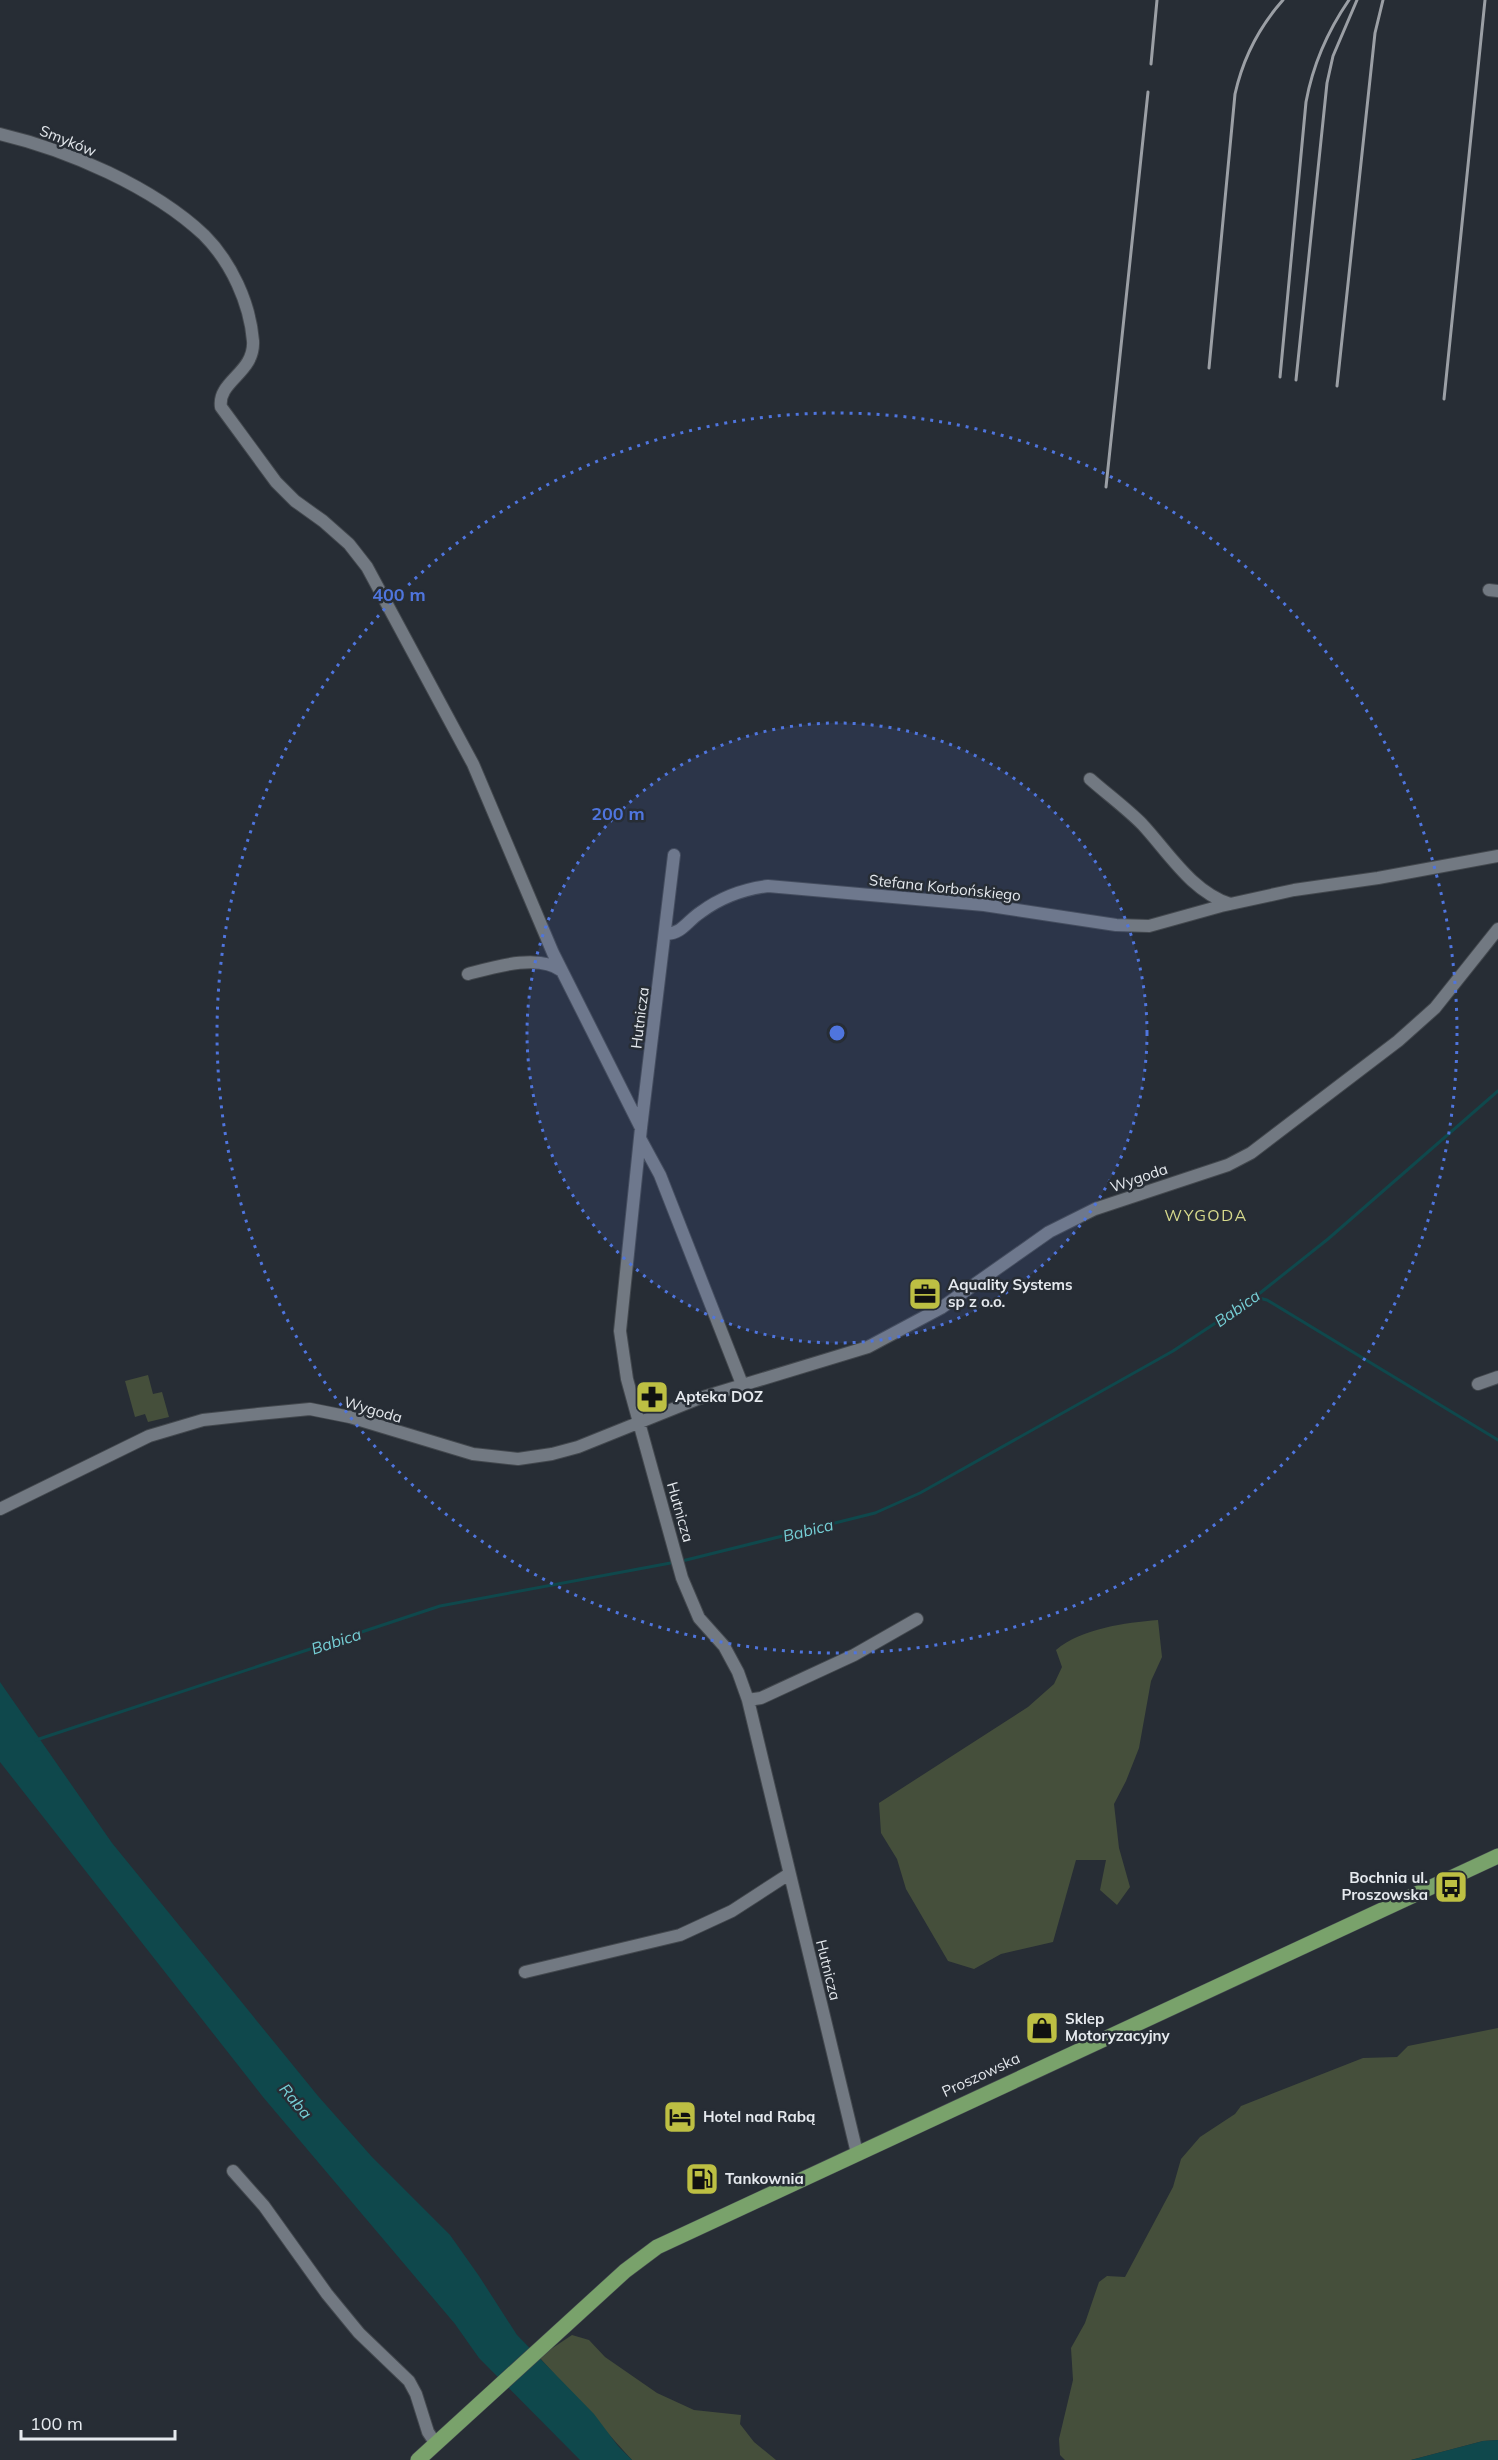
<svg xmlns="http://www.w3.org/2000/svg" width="1498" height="2460" font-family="Mulish,sans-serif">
<rect width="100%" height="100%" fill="#272d35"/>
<path fill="#454f3b" d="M148,1375L153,1394L162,1392L169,1417L148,1422L145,1414L135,1417L125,1381Z
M1158,1620L1162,1657L1151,1681L1139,1748L1126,1781L1114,1804L1119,1848L1130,1887L1117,1905L1100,1890L1106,1860H1076L1053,1942L1001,1954L974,1969L948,1961L906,1889L897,1859L881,1833L879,1803L1028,1707L1054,1684L1062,1667L1056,1650C1082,1628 1125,1623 1158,1620Z
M1498,2028V2440L1483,2441L1411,2460H1065L1060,2455L1059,2439L1073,2380L1071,2348L1085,2323L1099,2282L1107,2276L1125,2277L1173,2187L1181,2159L1200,2137L1235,2114L1241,2106L1363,2058L1397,2057L1408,2046Z
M572,2335L589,2340L605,2357L657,2393L694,2410L741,2415L740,2424L754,2442L776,2460H632L539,2357Z"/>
<path fill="#0f484c" d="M0,1682L112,1843L318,2096L372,2157L450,2235L479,2276L517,2335L594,2414L618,2446L632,2460H580L479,2358L455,2324L263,2097L0,1762Z
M1498,2440V2460H1411L1483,2441Z"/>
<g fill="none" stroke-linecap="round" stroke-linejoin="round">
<path stroke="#0f484c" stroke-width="3" d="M1255,1297L1267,1300L1498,1440
M682,1561L875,1513L920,1493L1173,1351L1255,1297L1328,1239L1498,1091
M36,1740L440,1606L676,1562"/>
<g stroke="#43484e" stroke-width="14">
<path id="minor" d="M0,134C68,150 153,187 204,235C231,262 250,303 253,341C255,373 217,381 221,407L276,482L295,501L323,521L349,544L367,567L473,764L553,953L641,1128
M1489,590L1498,591
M1090,779C1107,794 1126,808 1142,824C1169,853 1191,891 1230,904
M674,855L641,1128L620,1331L627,1379L682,1578L699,1618L724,1646L738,1672L748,1700L857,2153
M666,934C683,933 687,921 701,912C720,898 744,889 768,886L984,905L1116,925L1149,926L1221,906L1294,890L1378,878L1498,856
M468,974C494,967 539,953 562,971
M641,1140L660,1175L742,1384
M1478,1384L1498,1377
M0,1509L149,1436L203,1420L258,1414L310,1409L350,1417L473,1454L518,1459L552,1454L578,1447L700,1398L868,1347L941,1308L1049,1232L1095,1209L1228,1165L1251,1153L1398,1041L1435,1008L1498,929
M748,1700L761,1698L854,1655L917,1619
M525,1972L680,1935L732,1911L789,1874
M233,2171L264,2206L327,2294L359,2333L409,2381L416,2394L428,2432L436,2444"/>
</g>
<g stroke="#43484e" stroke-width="16">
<path id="major" d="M418,2460L625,2271L657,2247L1498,1856"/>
</g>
<use href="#minor" stroke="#727982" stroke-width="12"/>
<use href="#major" stroke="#79a26b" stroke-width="15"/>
<path stroke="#9b9fa5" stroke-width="3" d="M1151,64L1157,0
M1209,368L1235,94C1243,58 1259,27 1283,0
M1280,377L1306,102C1313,64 1327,32 1349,0
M1296,380L1327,83L1333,56L1357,0
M1337,386L1375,33L1383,0
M1444,399L1485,0
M1106,487L1148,92"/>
</g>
<circle cx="837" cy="1033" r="310" fill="#4f75de" fill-opacity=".12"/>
<g fill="none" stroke="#4f75de" stroke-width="3" stroke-dasharray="3 6">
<circle cx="837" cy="1033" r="310"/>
<circle cx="837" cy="1033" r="620"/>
</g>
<defs>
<g id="office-square" transform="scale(1.725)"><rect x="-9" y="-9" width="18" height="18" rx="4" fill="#bdbf43" stroke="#272d35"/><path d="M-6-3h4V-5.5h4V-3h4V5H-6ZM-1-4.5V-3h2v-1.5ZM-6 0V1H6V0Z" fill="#111"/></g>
<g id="pharmacy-square" transform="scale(1.725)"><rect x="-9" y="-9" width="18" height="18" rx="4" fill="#bdbf43" stroke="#272d35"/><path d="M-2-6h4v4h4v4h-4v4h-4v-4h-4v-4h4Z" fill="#111"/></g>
<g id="bus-square" transform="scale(1.725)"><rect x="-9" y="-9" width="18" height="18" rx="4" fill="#bdbf43" stroke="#272d35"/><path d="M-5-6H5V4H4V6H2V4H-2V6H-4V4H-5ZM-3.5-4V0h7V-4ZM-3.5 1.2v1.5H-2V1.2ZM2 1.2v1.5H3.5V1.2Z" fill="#111"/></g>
<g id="shop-square" transform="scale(1.725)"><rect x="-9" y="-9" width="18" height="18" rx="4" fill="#bdbf43" stroke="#272d35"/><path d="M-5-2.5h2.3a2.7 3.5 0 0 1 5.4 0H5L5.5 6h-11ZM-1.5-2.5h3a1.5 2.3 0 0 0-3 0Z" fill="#111"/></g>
<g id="hotel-square" transform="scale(1.725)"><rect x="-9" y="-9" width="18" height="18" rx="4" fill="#bdbf43" stroke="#272d35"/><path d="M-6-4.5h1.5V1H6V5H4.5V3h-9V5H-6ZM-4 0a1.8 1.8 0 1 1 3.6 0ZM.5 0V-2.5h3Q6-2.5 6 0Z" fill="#111"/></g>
<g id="fuel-square" transform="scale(1.725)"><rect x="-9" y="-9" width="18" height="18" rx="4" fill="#bdbf43" stroke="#272d35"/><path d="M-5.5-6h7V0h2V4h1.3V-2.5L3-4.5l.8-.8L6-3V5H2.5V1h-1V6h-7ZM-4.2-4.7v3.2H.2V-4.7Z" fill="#111"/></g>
</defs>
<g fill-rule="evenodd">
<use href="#office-square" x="925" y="1294"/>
<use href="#pharmacy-square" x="652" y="1397"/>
<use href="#bus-square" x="1451" y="1887"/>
<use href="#shop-square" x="1042" y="2028"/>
<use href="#hotel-square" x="680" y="2117"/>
<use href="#fuel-square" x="702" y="2179"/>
</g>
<g text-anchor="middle" stroke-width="5" stroke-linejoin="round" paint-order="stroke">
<g font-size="15" fill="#e5e9ee" stroke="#272d35">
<text transform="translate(68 141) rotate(22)" y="5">Smyków</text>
<text transform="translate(945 888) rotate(6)" y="5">Stefana Korbońskiego</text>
<text transform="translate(640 1018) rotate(-83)" y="5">Hutnicza</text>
<text transform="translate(1139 1178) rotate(-19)" y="5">Wygoda</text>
<text transform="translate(373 1410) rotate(16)" y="5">Wygoda</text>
<text transform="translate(680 1512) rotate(74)" y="5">Hutnicza</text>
<text transform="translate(828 1970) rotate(76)" y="5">Hutnicza</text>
<text transform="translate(981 2075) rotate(-25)" y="5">Proszowska</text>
</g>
<g font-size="15" font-weight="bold" fill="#e5e9ee" stroke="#272d35" text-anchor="start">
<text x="948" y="1290">Aquality Systems<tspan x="948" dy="17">sp z o.o.</tspan></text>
<text x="675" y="1402">Apteka DOZ</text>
<text x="1428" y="1883" text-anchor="end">Bochnia ul.<tspan x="1428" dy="17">Proszowska</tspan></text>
<text x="1065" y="2024">Sklep<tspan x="1065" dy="17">Motoryzacyjny</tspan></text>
<text x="703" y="2122">Hotel nad Rabą</text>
<text x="725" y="2184">Tankownia</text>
</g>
<g font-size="16" letter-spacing="1.5" fill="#d7da8c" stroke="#272d35">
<text x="1206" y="1221">WYGODA</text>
</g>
<g font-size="16" font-style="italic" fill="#76cfd6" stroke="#272d35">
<text transform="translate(1237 1308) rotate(-35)" y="6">Babica</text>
<text transform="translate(808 1530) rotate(-14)" y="6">Babica</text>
<text transform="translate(336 1641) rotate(-18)" y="6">Babica</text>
<text transform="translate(296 2101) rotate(50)" y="6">Raba</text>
</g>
</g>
<circle cx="837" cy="1033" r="9" fill="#4f75de" stroke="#272d35" stroke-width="3"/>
<g font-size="18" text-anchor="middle" font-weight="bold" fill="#4f75de" stroke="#272d35" stroke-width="5" stroke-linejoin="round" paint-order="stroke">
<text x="399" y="601">400 m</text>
<text x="618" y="820">200 m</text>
</g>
<path d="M21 2430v9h154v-9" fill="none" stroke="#e5e9ee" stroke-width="3"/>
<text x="30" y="2430" font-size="18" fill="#e5e9ee" stroke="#272d35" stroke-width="4.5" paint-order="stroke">100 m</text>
</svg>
